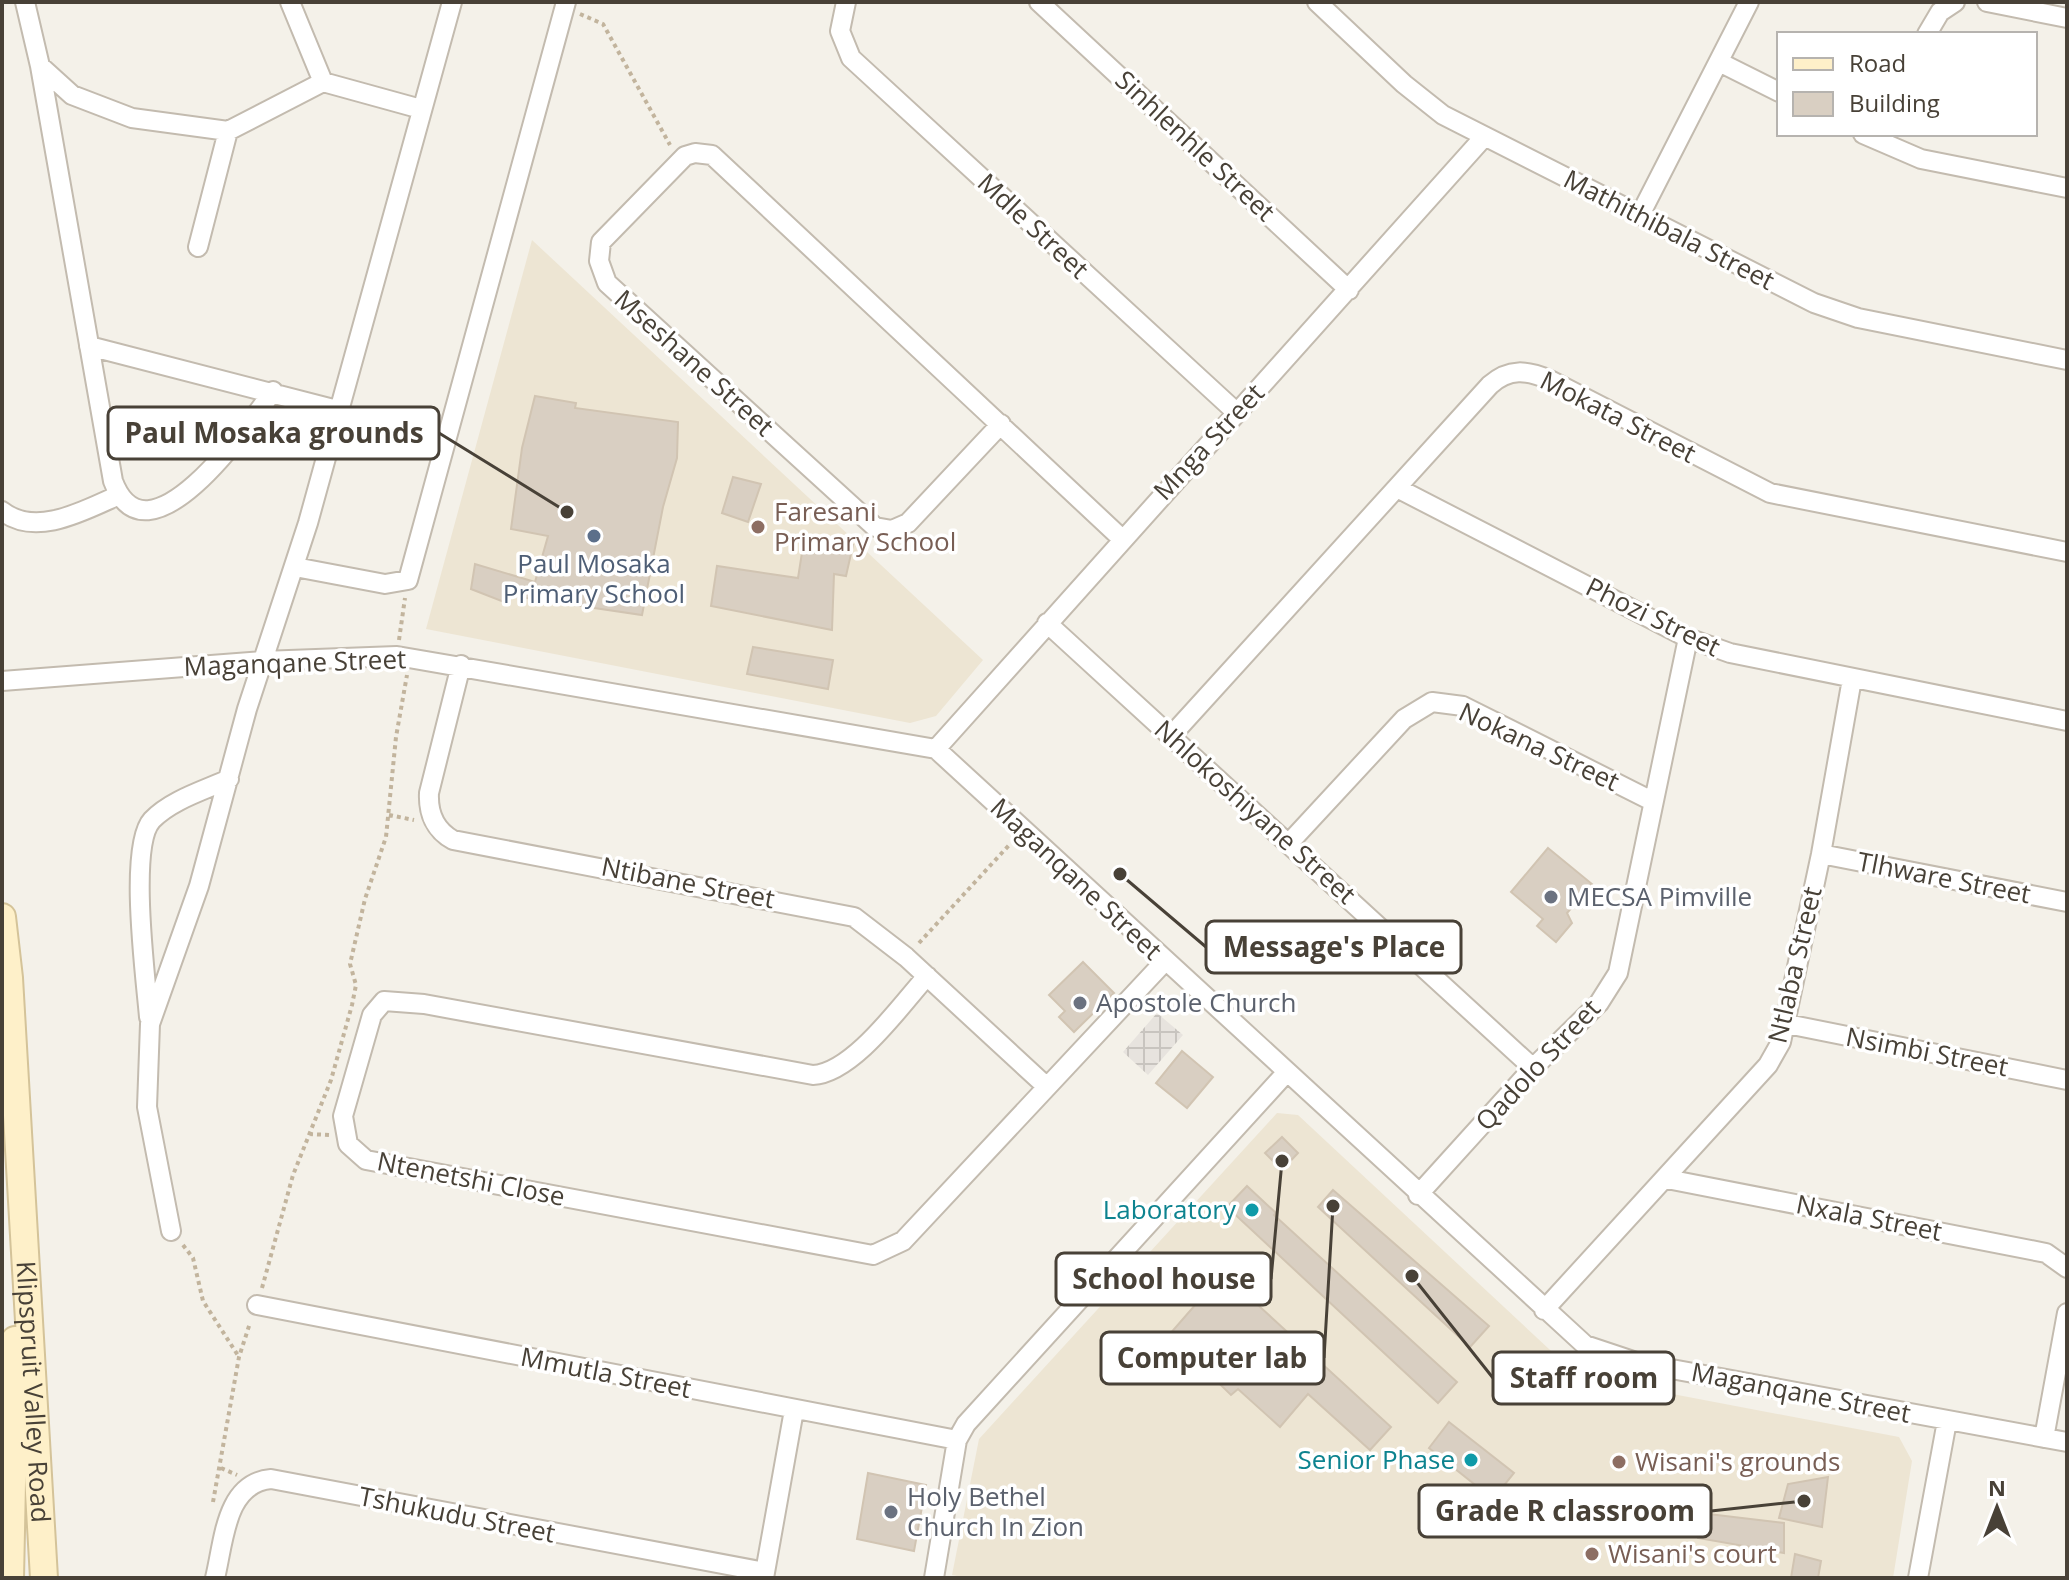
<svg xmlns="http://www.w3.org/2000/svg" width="2069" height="1580" font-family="'Open Sans',sans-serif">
<defs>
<pattern id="industrial-grid" width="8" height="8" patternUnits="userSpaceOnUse" patternTransform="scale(2)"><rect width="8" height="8" fill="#e7e3de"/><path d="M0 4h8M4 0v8" fill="none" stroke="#c8c4bf"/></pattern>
</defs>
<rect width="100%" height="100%" fill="#f4f1e9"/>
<path fill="url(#industrial-grid)" d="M1157,1013L1183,1035L1148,1075L1123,1052Z"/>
<path fill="#ede5d3" d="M532,240L983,660L936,716L910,723L426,629Z
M1277,1113L1298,1115L1578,1376L1899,1437L1912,1461L1893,1578H967L952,1575L979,1439Z"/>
<path fill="#d9cfc2" stroke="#d1c4b2" stroke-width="2" d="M535,396L576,403L575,408L678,422L677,458L663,507L642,615L506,595L504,602L471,589L475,564L535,582L548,536L511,529L522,448Z
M733,477L761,484L748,522L722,513Z
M804,540L853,545L846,576L834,574L832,630L711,606L717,566L798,578Z
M753,647L833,660L828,689L747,674Z
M1548,848L1592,884L1567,913L1572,923L1556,942L1537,926L1543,919L1511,892Z
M1083,962L1114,993L1074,1032L1059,1017L1065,1011L1049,995Z
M1182,1051L1213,1077L1187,1108L1156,1083Z
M1282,1137L1298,1153L1282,1170L1265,1153Z
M1247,1186L1276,1213L1274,1215L1457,1382L1438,1403L1227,1207Z
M1333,1190L1489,1326L1470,1347L1318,1207Z
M1223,1273L1391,1427L1370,1450L1308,1394L1280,1427L1238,1389L1231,1395L1169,1335Z
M1449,1422L1514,1473L1493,1499L1429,1448Z
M868,1473L926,1485L914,1551L857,1539Z
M1828,1477L1822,1527L1779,1518L1788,1484Z
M1700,1513L1784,1523V1553L1698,1538Z
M1795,1554L1821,1561L1818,1578H1791Z"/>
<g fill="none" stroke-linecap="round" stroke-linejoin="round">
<g stroke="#c3bbaf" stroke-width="22">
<path id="street" d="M25,2L40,66L72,95L132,118L228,131L323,82L421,109
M290,2L323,82
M846,2L840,31L851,58L1236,412
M1039,2L1349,290
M1317,2L1404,84L1443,115L1814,303L1858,318L2067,360
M1987,2L2067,18
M1927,34L1940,12L1955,2
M1719,62L1779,92
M40,66L113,481C147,572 249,425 273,391
M1863,134L1921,159L2067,188
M1640,215L1749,2
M198,247L228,131
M89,346L337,410
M1001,424L908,523L892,530L875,527L607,283L599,261L601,242L685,156L695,153L712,155L1121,538
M1399,489L1688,638L1730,653L2067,721
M2,511C36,538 85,510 119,495
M295,567L385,584L408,580L566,2
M1047,623L1533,1068
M461,665L429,793C428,813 435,830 453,840L854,917L906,957L1047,1087
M2,681L262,661L397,656L936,749L1585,1345L1639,1363L2067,1442
M1171,736L1490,385C1509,368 1527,370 1550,380L1770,493L2067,552
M936,749L1484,137
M1290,842L1404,719L1432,702L1463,706L1652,801
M1821,854L2067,902
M927,976C901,1005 853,1073 813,1075L424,1004L384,1001L372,1015L343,1116L348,1144L366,1160L873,1255L903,1241L1165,961
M149,1017C146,980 128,846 152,820C171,800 205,790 229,779
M1787,1024L2067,1080
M1667,1179L2046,1253L2067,1268
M1418,1195L1533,1068L1599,1003L1618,973L1688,638
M171,1231L147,1107L150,1024L199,886L247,709L308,523L452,2
M257,1305L957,1440
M1544,1310L1768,1065L1781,1042L1821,854L1852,679
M2044,1438L2067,1313
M215,1578C224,1542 225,1483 271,1479L765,1572
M764,1578L794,1410
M934,1578L957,1440L966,1424L1286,1073
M1918,1578L1947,1421"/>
</g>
<g stroke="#d4c399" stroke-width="30">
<g id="secondary">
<path id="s1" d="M2,917L9,978L44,1578"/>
<path d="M10,1578L15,1340"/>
</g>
</g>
<path stroke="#c2b49d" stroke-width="4" stroke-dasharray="4 4" stroke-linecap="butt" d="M580,14L603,24L670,145
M399,640L405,598
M389,815L414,820
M919,943L1011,843
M309,1134L330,1135
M183,1245L193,1258L203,1301L239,1357
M262,1288L293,1175L331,1080L352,1005L356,985L350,964L365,899L386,837L396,737L407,675
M221,1468L237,1475
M213,1502L239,1357L250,1323"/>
<use href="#street" stroke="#fff" stroke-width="18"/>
<use href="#secondary" stroke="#fef0c9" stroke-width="26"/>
</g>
<g fill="#8d6e63" stroke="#fff" stroke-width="3">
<circle cx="758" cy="527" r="8"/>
<circle cx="1619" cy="1462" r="8"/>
<circle cx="1592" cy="1554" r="8"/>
</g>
<circle fill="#5c6f8a" stroke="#fff" stroke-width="3" cx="594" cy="536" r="8"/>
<g fill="#6b7280" stroke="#fff" stroke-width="3">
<circle cx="1551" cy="897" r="8"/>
<circle cx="1080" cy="1003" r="8"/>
<circle cx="891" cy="1512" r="8"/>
</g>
<g fill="#0f9aa8" stroke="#fff" stroke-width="3">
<circle cx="1252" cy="1210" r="8"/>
<circle cx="1471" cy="1460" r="8"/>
</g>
<g text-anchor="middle" stroke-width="7" stroke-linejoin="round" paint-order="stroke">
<g font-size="26" fill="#484137" stroke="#fff">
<text transform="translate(1195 146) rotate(43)" y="9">Sinhlenhle Street</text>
<text transform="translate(1033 226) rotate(43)" y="9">Mdle Street</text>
<text transform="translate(1669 230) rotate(27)" y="9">Mathithibala Street</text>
<text transform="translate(694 363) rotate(42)" y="9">Mseshane Street</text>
<text transform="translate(1618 417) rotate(27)" y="9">Mokata Street</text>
<text transform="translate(1209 442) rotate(-47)" y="9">Mnga Street</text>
<text transform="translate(1653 617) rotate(26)" y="9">Phozi Street</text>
<text transform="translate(295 663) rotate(-2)" y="9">Maganqane Street</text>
<text transform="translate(1539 747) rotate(25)" y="9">Nokana Street</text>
<text transform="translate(1255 812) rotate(42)" y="9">Nhlokoshiyane Street</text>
<text transform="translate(1944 878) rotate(11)" y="9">Tlhware Street</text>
<text transform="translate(1076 879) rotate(43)" y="9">Maganqane Street</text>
<text transform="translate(688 883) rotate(11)" y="9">Ntibane Street</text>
<text transform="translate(1795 965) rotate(-77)" y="9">Ntlaba Street</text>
<text transform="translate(1927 1052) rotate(11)" y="9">Nsimbi Street</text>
<text transform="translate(1538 1065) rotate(-47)" y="9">Qadolo Street</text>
<text transform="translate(471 1179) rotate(11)" y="9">Ntenetshi Close</text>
<text transform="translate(1869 1218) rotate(11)" y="9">Nxala Street</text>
<text transform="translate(606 1373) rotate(11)" y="9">Mmutla Street</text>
<text dy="9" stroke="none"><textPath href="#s1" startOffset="476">Klipspruit Valley Road</textPath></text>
<text transform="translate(1801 1393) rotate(11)" y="9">Maganqane Street</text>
<text transform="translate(457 1515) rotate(11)" y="9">Tshukudu Street</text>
</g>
<g font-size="26" fill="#785e54" stroke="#fff" text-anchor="start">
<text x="774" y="521">Faresani<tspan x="774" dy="30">Primary School</tspan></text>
<text x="1635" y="1471">Wisani's grounds</text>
<text x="1608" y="1563">Wisani's court</text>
</g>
<g font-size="26" fill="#4e5e75" stroke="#fff">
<text x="594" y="573">Paul Mosaka<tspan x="594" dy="30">Primary School</tspan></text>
</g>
<g font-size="26" fill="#5b616d" stroke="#fff" text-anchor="start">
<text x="1567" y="906">MECSA Pimville</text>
<text x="1096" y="1012">Apostole Church</text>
<text x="907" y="1506">Holy Bethel<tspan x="907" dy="30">Church In Zion</tspan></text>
</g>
<g font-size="26" fill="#0d838f" stroke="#fff" text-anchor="end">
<text x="1236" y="1219">Laboratory</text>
<text x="1455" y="1469">Senior Phase</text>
</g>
</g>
<path fill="none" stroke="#484137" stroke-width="3" d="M567 512L439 433M1120 874L1206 947M1282 1161L1271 1279M1333 1206L1324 1358M1412 1276L1493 1378M1804 1501L1711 1511"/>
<g fill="#484137" stroke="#fff" stroke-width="3">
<circle cx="567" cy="512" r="8"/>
<circle cx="1120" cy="874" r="8"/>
<circle cx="1282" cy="1161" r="8"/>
<circle cx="1333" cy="1206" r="8"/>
<circle cx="1412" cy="1276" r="8"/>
<circle cx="1804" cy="1501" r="8"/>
</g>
<g fill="#fff" stroke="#484137" stroke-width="3">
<rect x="108" y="407" width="331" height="52" rx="8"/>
<rect x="1206" y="921" width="255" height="52" rx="8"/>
<rect x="1056" y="1253" width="215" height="52" rx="8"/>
<rect x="1101" y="1332" width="223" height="52" rx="8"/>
<rect x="1493" y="1352" width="181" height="52" rx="8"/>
<rect x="1419" y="1485" width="292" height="52" rx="8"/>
</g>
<g font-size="28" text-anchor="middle" font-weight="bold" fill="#484137">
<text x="274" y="443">Paul Mosaka grounds</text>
<text x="1334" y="957">Message's Place</text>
<text x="1164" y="1289">School house</text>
<text x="1212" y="1368">Computer lab</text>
<text x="1584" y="1388">Staff room</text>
<text x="1565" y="1521">Grade R classroom</text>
</g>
<rect width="2069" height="1580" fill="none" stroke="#484137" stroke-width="8"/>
<rect x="1777" y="32" width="260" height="104" fill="#ffffff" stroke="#b6b3af" stroke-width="2"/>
<rect x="1793" y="58" width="40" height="12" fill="#fef0c9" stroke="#b6b3af" stroke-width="2"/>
<text x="1849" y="72" font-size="24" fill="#484137">Road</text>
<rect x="1793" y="92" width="40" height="24" fill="#d9cfc2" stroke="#b6b3af" stroke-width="2"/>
<text x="1849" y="112" font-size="24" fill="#484137">Building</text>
<g transform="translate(1997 1508)" stroke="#ffffff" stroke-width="6" paint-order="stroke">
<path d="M0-6L14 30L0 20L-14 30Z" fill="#484137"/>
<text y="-12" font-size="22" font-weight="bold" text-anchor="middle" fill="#484137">N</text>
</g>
</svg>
